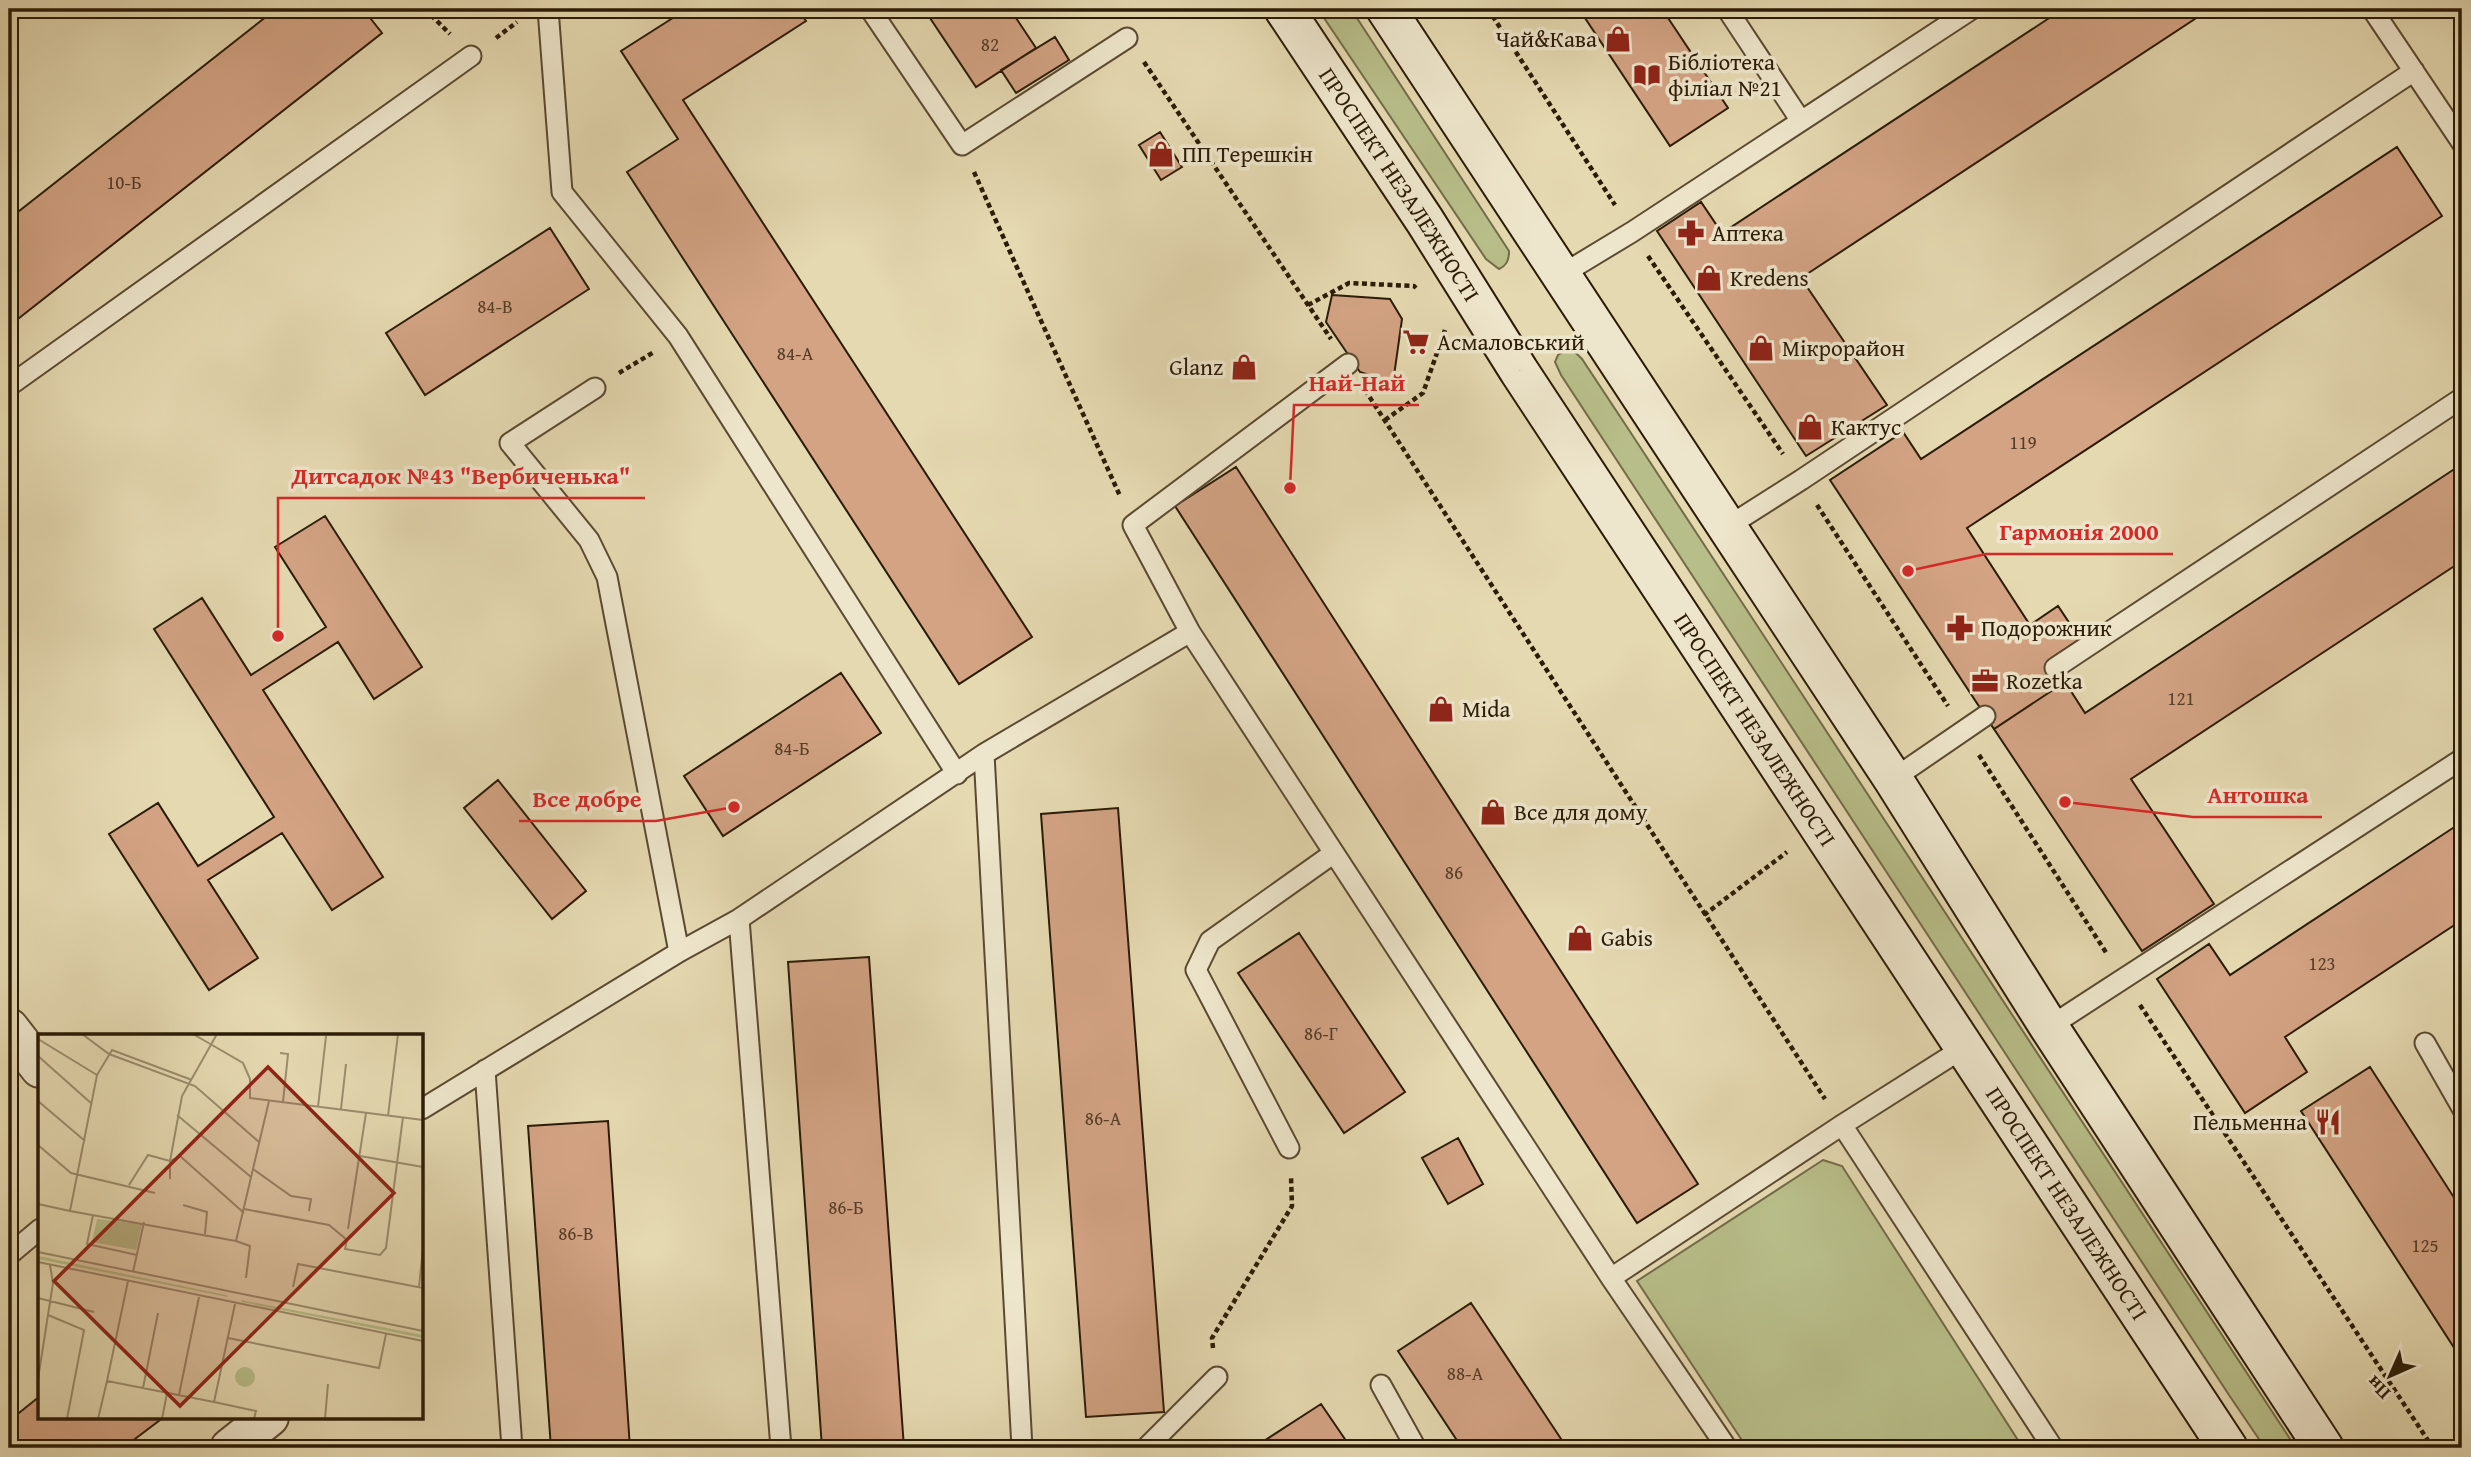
<svg xmlns="http://www.w3.org/2000/svg" width="2471" height="1457" font-family="'Gentium Book Plus',serif">
<rect width="100%" height="100%" fill="#e5d9b1"/>
<filter id="stains"><feTurbulence type="fractalNoise" baseFrequency=".00286" numOctaves="4"/><feColorMatrix values="0 0 0 0 .2 0 0 0 0 .09 0 0 0 0 .02 0 0 0 .5 -.17"/></filter>
<radialGradient id="worn" r=".72"><stop offset=".6" stop-color="#630" stop-opacity="0"/><stop offset="1" stop-color="#630" stop-opacity=".3"/></radialGradient>
<path fill="#b8be89" stroke="#726c48" stroke-width="2" d="M1318,9H1351L1509,251C1509,260 1507,265 1499,269L1486,259Z
M1568,349L1574,351L1582,359L1627,427L2296,1448H2265L2229,1395L1561,375L1555,362L1558,355Z
M1823,1160L1842,1166L2023,1448H1747L1637,1281Z"/>
<path fill="#d3a384" stroke="#2b1b06" stroke-width="2" d="M276,9H363L382,33L9,326V219Z
M687,9H798L806,21L683,100L1032,637L959,684L627,172L678,139L621,51Z
M924,9H1010L1036,48L976,87Z
M1579,9H1662L1728,108L1670,146Z
M2063,9H2210L1801,278L1887,405L1806,456L1657,231L1701,202L1722,233Z
M1055,37L1069,60L1016,93L1001,70Z
M1160,132L1182,167L1161,180L1139,145Z
M2397,147L2442,216L1967,528L2030,625L2058,606L2080,639L2050,659L2065,682L1994,729L1830,480L1903,432L1921,459Z
M550,228L589,289L425,395L386,333Z
M1332,295L1390,299L1402,319L1393,383L1360,372L1326,322Z
M2462,464V561L2131,779L2214,904L2142,951L1994,729L2065,682L2085,713Z
M1236,467L1698,1184L1637,1223L1175,506Z
M325,516L422,667L374,699L338,642L263,690L383,877L332,910L282,833L208,880L258,958L209,990L109,834L158,803L198,866L274,817L154,629L202,598L251,675L326,627L275,547Z
M841,673L881,733L723,836L684,776Z
M498,780L586,891L552,919L464,808Z
M1118,808L1164,1412L1086,1417L1041,814Z
M2462,822V920L2285,1037L2307,1072L2245,1113L2157,979L2209,944L2230,975Z
M1299,933L1405,1092L1344,1133L1238,973Z
M869,957L904,1448H822L788,962Z
M2370,1067L2462,1210V1360L2301,1111Z
M608,1121L630,1448H551L528,1126Z
M1458,1138L1483,1184L1448,1204L1422,1158Z
M1471,1303L1567,1448H1462L1398,1351Z
M40,1396V1417H164L123,1448H9V1421Z
M1321,1404L1351,1448H1253Z"/>
<g fill="none" stroke-linecap="round" stroke-linejoin="round">
<g stroke="#5a4a31" stroke-width="23">
<path id="lane" d="M548,9L562,192L678,336L957,774
M870,9L962,145L1127,38
M1727,9L1801,121
M2372,9L2462,143
M1561,275L1632,232L1972,9
M9,386L471,56
M595,388L510,443L589,540L607,577L679,952
M1727,527L1801,480L2414,71
M1190,632L1611,1278L1727,1448
M2055,668L2462,398
M984,754L1022,1448
M1893,779L1985,716
M739,919L781,1448
M2049,1027L2462,759
M2425,1043L2462,1108
M485,1070L512,1448
M422,1109L679,952L739,919L984,754L1190,632L1133,525L1348,364
M1842,1125L2053,1448
M1289,1148L1196,970L1210,941L1334,853
M9,1255L40,1229
M1611,1278L1842,1125L1965,1047
M1381,1385L1416,1448
M1146,1448L1217,1377"/>
</g>
<g stroke="#5a4a31" stroke-width="42">
<path id="street" d="M9,1028L40,1068
M230,1448L269,1417"/>
</g>
<g stroke="#2b1b06" stroke-width="42">
<g id="secondary">
<path id="s1" d="M1284,9L1425,221L1519,371L2228,1448"/>
<path d="M1386,9L1893,779L2049,1027L2324,1448"/>
</g>
</g>
<path stroke="#2b1b06" stroke-width="4.5" stroke-dasharray="5 3.5" stroke-linecap="butt" d="M425,9L450,34
M1488,9L1615,205
M496,38L517,22
M1144,62L1331,339
M974,172L1120,496
M1648,256L1783,454
M1308,305L1349,283L1414,286L1416,288
M619,373L654,352
M1365,390L1825,1099
M1385,420L1423,393L1445,330
M1817,505L1948,706
M1979,755L2107,954
M1704,915L1787,852
M2140,1005L2433,1448
M1213,1348L1212,1338L1292,1206L1291,1176"/>
<use href="#lane" stroke="#eee6cc" stroke-width="19"/>
<use href="#street" stroke="#eee6cc" stroke-width="38"/>
<use href="#secondary" stroke="#eee6cc" stroke-width="38"/>
</g>
<defs>
<g id="shop-bare" transform="scale(2.1)"><path d="M-5-2.5h2.3a2.7 3.5 0 0 1 5.4 0H5L5.5 6h-11ZM-1.5-2.5h3a1.5 2.3 0 0 0-3 0Z" fill="#8f2418" stroke="#eee6cc" stroke-width="2.5" paint-order="stroke"/></g>
<g id="library-bare" transform="scale(2.1)"><path d="M-6-4Q-3-5.5-.7-3.5V5Q-3 3-6 4ZM6-4Q3-5.5 .7-3.5V5Q3 3 6 4Z" fill="#8f2418" stroke="#eee6cc" stroke-width="2.5" paint-order="stroke"/></g>
<g id="pharmacy-bare" transform="scale(2.1)"><path d="M-2-6h4v4h4v4h-4v4h-4v-4h-4v-4h4Z" fill="#8f2418" stroke="#eee6cc" stroke-width="2.5" paint-order="stroke"/></g>
<g id="supermarket-bare" transform="scale(2.1)"><path d="M-6-5.5h2.5l.6 2H6L4.5 2H-2.5L-4.4-4H-6ZM-1.5 3.2a1.3 1.3 0 1 0 .1 0ZM3 3.2a1.3 1.3 0 1 0 .1 0Z" fill="#8f2418" stroke="#eee6cc" stroke-width="2.5" paint-order="stroke"/></g>
<g id="office-bare" transform="scale(2.1)"><path d="M-6-3h4V-5.5h4V-3h4V5H-6ZM-1-4.5V-3h2v-1.5ZM-6 0V1H6V0Z" fill="#8f2418" stroke="#eee6cc" stroke-width="2.5" paint-order="stroke"/></g>
<g id="restaurant-bare" transform="scale(2.1)"><path d="M-5-6h1v4h1v-4h1v4h1v-4h1v5L-1.5 .5V6h-2V.5L-5-1ZM5-6V6H3V1.5H1.5Q1.5-4 5-6Z" fill="#8f2418" stroke="#eee6cc" stroke-width="2.5" paint-order="stroke"/></g>
</defs>
<g fill-rule="evenodd">
<use href="#shop-bare" x="1618" y="39"/>
<use href="#library-bare" x="1647" y="75"/>
<use href="#shop-bare" x="1161" y="154"/>
<use href="#pharmacy-bare" x="1691" y="233"/>
<use href="#shop-bare" x="1709" y="278"/>
<use href="#supermarket-bare" x="1416" y="342"/>
<use href="#shop-bare" x="1761" y="348"/>
<use href="#shop-bare" x="1244" y="367"/>
<use href="#shop-bare" x="1810" y="427"/>
<use href="#pharmacy-bare" x="1960" y="628"/>
<use href="#office-bare" x="1985" y="681"/>
<use href="#shop-bare" x="1441" y="709"/>
<use href="#shop-bare" x="1493" y="812"/>
<use href="#shop-bare" x="1580" y="938"/>
<use href="#restaurant-bare" x="2328" y="1122"/>
</g>
<g text-anchor="middle" stroke-width="7" stroke-linejoin="round" paint-order="stroke">
<g font-size="19" fill="#553d26">
<text x="990" y="51">82</text>
<text x="124" y="189">10-Б</text>
<text x="495" y="313">84-В</text>
<text x="795" y="360">84-А</text>
<text x="2023" y="449">119</text>
<text x="2181" y="705">121</text>
<text x="792" y="755">84-Б</text>
<text x="1454" y="879">86</text>
<text x="2322" y="970">123</text>
<text x="1321" y="1040">86-Г</text>
<text x="1103" y="1125">86-А</text>
<text x="846" y="1214">86-Б</text>
<text x="576" y="1240">86-В</text>
<text x="2425" y="1252">125</text>
<text x="1465" y="1380">88-А</text>
</g>
<g font-size="23" fill="#2b1b06" stroke="#eee6cc" text-anchor="start">
<text x="1597" y="47" text-anchor="end">Чай&amp;Кава</text>
<text x="1668" y="70">Бібліотека<tspan x="1668" dy="26">філіал №21</tspan></text>
<text x="1182" y="162">ПП Терешкін</text>
<text x="1712" y="241">Аптека</text>
<text x="1730" y="286">Kredens</text>
<text x="1437" y="350">Асмаловський</text>
<text x="1782" y="356">Мікрорайон</text>
<text x="1223" y="375" text-anchor="end">Glanz</text>
<text x="1831" y="435">Кактус</text>
<text x="1981" y="636">Подорожник</text>
<text x="2006" y="689">Rozetka</text>
<text x="1462" y="717">Mida</text>
<text x="1514" y="820">Все для дому</text>
<text x="1601" y="946">Gabis</text>
<text x="2307" y="1130" text-anchor="end">Пельменна</text>
</g>
<g font-size="23" fill="#2b1b06" stroke="#eee6cc">
<text dy="8" stroke="none"><textPath href="#s1" startOffset="210">ПРОСПЕКТ НЕЗАЛЕЖНОСТІ</textPath></text>
<text dy="8" stroke="none"><textPath href="#s1" startOffset="861">ПРОСПЕКТ НЕЗАЛЕЖНОСТІ</textPath></text>
<text dy="8" stroke="none"><textPath href="#s1" startOffset="1428">ПРОСПЕКТ НЕЗАЛЕЖНОСТІ</textPath></text>
</g>
</g>
<g transform="translate(38 1034)">
<rect width="385" height="385" fill="#e5d9b1"/>
<path d="M59,185L104,190L98,216L54,208ZM0,222L188,261L190,263L0,225ZM203,266L385,301V304L204,268ZM197 343a10 10 0 1 1 20 0a10 10 0 1 1-20 0Z" fill="#b8be89"/>
<path fill="none" stroke="#9b8d6d" stroke-width="2" d="M44,0L71,20L157,52L221,108M155,0L205,29L212,45V64L385,86M0,5L59,41M242,19L250,20L245,68M0,22L54,70M0,67L47,107M280,73L288,2M303,75L308,30M139,81L213,143M350,82L360,0M0,111L33,139L117,159M322,122L385,133M215,135L253,162L273,165L271,177M132,145V127L142,122L206,179M91,151L110,121L132,127L144,62L179,0M0,170L32,177L59,41L74,16L154,46M145,171L169,178L167,200M206,175L291,191L309,206L307,215L342,221L348,214L365,83M32,177L198,207M55,181L49,210L99,221M310,195L328,79M0,218L385,297M0,228L385,307M95,238L106,188M208,244L212,212L198,207L231,67M90,247L69,347L176,368M255,253L260,230L385,254M381,253L385,214M0,264L56,278M197,270L176,368L218,377L216,385M10,281L46,296L29,385M190,304L341,334L348,300M0,345L15,249L12,231M105,354L120,279M141,361L161,263M60,385L69,347M124,385L129,359M287,385L290,350"/>
<path fill="#8f2418" fill-opacity="0.15" stroke="#8f2418" stroke-width="3.5" d="M230,33L356,159L142,372L16,247Z"/>
<rect width="385" height="385" fill="none" stroke="#2b1b06" stroke-width="3.5"/>
</g>
<path fill="none" stroke="#d62828" stroke-width="2.5" d="M1290 488L1294 405H1419M278 636L278 498H645M1908 571L1986 554H2173M2065 802L2193 817H2322M734 807L656 821H519"/>
<g fill="#d62828" stroke="#eee6cc" stroke-width="2.5">
<circle cx="1290" cy="488" r="7"/>
<circle cx="278" cy="636" r="7"/>
<circle cx="1908" cy="571" r="7"/>
<circle cx="2065" cy="802" r="7"/>
<circle cx="734" cy="807" r="7"/>
</g>
<g font-size="24" text-anchor="middle" font-weight="bold" fill="#d62828" stroke="#eee6cc" stroke-width="7" stroke-linejoin="round" paint-order="stroke">
<text x="1357" y="391">Най-Най</text>
<text x="461" y="484">Дитсадок №43 "Вербиченька"</text>
<text x="2079" y="540">Гармонія 2000</text>
<text x="2258" y="803">Антошка</text>
<text x="587" y="807">Все добре</text>
</g>
<rect width="2471" height="1457" fill="none" stroke="#e5d9b1" stroke-width="35"/>
<rect x="10" y="10" width="2450" height="1436" fill="none" stroke="#2b1b06" stroke-width="3.5"/>
<rect x="18" y="18" width="2436" height="1422" fill="none" stroke="#2b1b06" stroke-width="2"/>
<g transform="translate(2390 1376) rotate(225)" stroke="#eee6cc" stroke-width="5" paint-order="stroke">
<path d="M0-5L12 26L0 18L-12 26Z" fill="#2b1b06"/>
<text y="-10" font-size="19" font-weight="bold" text-anchor="middle" fill="#2b1b06">Пн</text>
</g>
<rect width="100%" height="100%" filter="url(#stains)"/>
<rect width="100%" height="100%" fill="url(#worn)"/>
</svg>
